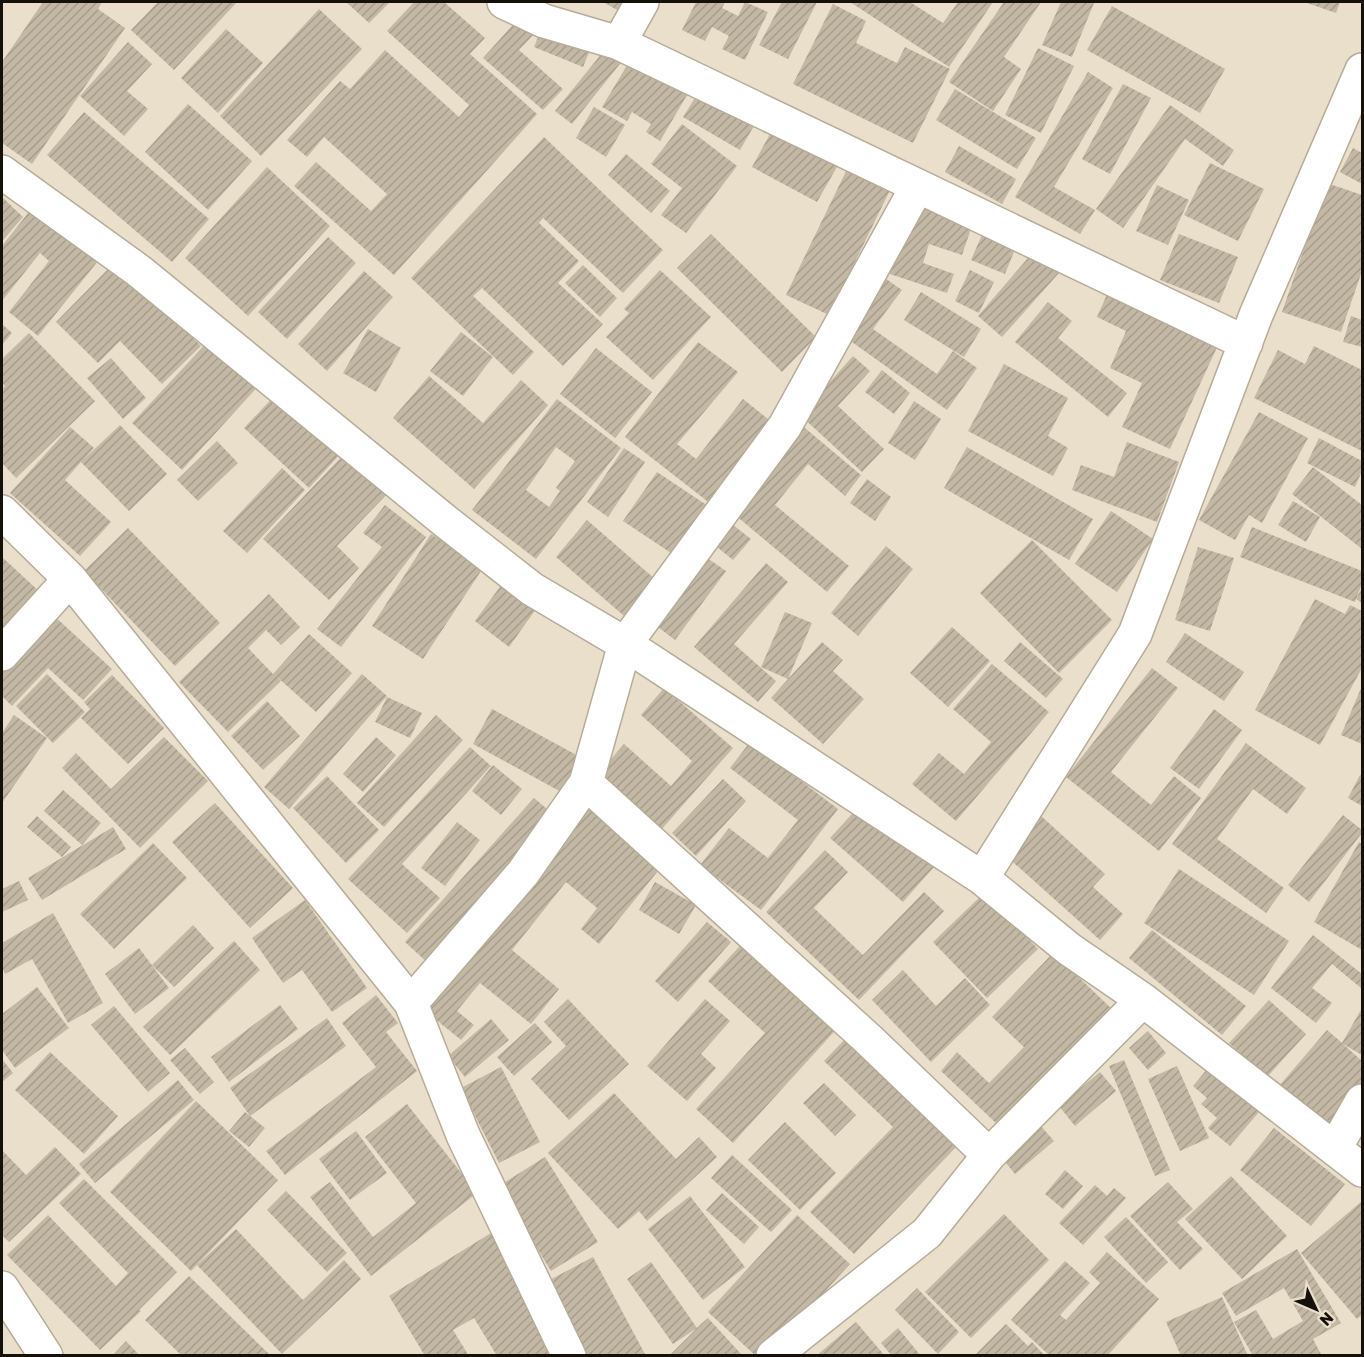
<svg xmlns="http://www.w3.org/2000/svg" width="1364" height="1357" font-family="Rubik,sans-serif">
<defs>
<pattern id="building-hatch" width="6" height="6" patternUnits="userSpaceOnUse" patternTransform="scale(1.5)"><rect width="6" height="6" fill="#c2b8a4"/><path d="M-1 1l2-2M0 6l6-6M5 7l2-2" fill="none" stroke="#a69d8c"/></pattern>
</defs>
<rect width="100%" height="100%" fill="#eadfcb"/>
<path fill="url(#building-hatch)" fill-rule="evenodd" d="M43,2H102L98,9L125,28L32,164L2,143V62Z
M158,2H237L174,70L131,30Z
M346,2H390L369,23Z
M414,2H444L485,38L470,54L537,114L394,275L294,186L316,162L371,211L387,194L324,137L307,157L287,140L340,81L350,89L385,50L459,117L469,105L387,31Z
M603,2H625L619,11Z
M696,2H725L722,8L738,16L745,2L768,12L745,60L722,49L729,36L712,27L705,41L682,30Z
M782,2H817L788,59L759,45Z
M850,2H910L943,23L958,2H993L949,67Z
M1004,2H1041L1004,57L1021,69L993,111L949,82Z
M1061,2L1094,3L1072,57L1042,45Z
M1304,2H1340L1336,13Z
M833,4L866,21L856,43L897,63L905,47L950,69L913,143L793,84Z
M1112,6L1225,69L1200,113L1087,50Z
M319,9L362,49L261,156L220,116Z
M520,17L536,32L519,50L563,89L543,110L483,58Z
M543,25L592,45L583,67L534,47Z
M226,29L263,63L218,113L181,78Z
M128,42L152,64L127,91L148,109L124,136L80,96Z
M607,47L623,60L572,124L555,111Z
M1038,48L1074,66L1041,133L1005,115Z
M635,52L693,85L660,141L646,132L651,124L632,112L627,121L602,107Z
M1088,72L1113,88L1054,187L1095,210L1080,234L1015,197Z
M1123,84L1151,98L1110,174L1082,159Z
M703,85L758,119L740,150L683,117Z
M955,89L1036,138L1017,169L936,120Z
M188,104L252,161L208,210L145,152Z
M1170,105L1234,150L1223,166L1185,139L1123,228L1096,209Z
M594,107L625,125L606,157L576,138Z
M84,112L209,219L172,262L47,155Z
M776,123L842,158L817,202L752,167Z
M682,124L737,166L686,233L661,215L682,188L651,164Z
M544,137L663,250L623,293L543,218L539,223L579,261L558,283L603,324L563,366L482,288L473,296L534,352L513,375L411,278Z
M959,146L1016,179L1002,204L945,172Z
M1353,148L1362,153V184L1340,172Z
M626,154L670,191L651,213L608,175Z
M851,161L894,182L829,315L786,295Z
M1210,163L1264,189L1238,241L1184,215Z
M267,167L330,226L248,316L185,258Z
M1327,183L1362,195V271L1341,332L1282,312Z
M1157,185L1189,200L1168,245L1136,231Z
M913,196L975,217L962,255L929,244L923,263L954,274L947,293L887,273Z
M2,197L23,217L2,241Z
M32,208L98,261L38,336L9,312L49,261L40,253L2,301V246Z
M985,228L1018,242L1005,274L971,260Z
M711,234L816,337L782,372L677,268Z
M1179,234L1238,257L1219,303L1160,280Z
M328,237L356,263L287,339L258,312Z
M1034,251L1059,273L1002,337L978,316Z
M116,261L201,346L162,384L120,341L98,363L56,322Z
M583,265L617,298L600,317L565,283Z
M660,270L711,317L653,380L606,337L629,313L624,309Z
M970,270L994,282L979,313L955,301Z
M364,271L393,297L327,371L298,344Z
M879,274L902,290L873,329L937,374L953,351L977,368L947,410L838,332Z
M921,292L981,329L964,357L904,320Z
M1108,292L1219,343L1170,449L1122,427L1142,383L1110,368L1126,331L1097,317Z
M1048,302L1072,321L1058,338L1127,393L1108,417L1015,342Z
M1351,316L1362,320V347L1343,342Z
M2,324L12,333L2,345Z
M368,329L401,348L376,392L343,373Z
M461,332L493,357L463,396L430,371Z
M29,333L95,401L16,478L2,463V389L5,386L2,383V359Z
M212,337L261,383L182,470L132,423Z
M698,342L738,372L677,444L696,459L743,399L778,427L716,508L625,437Z
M1314,346L1362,370V451L1254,398L1278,350L1305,364Z
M596,348L652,392L615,438L560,394Z
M853,356L870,371L838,406L884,449L862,472L800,415Z
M111,358L146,398L123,419L87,378Z
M1004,364L1068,398L1048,436L1068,448L1053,476L968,431Z
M882,370L910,393L894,414L865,392Z
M429,376L483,423L521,380L548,405L474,489L393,418Z
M280,390L344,450L309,488L244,428Z
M557,399L621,448L536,559L472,510ZM556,447L575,461L556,488L560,491L549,507L526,490Z
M914,401L941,419L915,460L888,443Z
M1259,412L1308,438L1262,523L1249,515L1235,540L1199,520Z
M799,423L861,475L845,496L808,464L775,505L849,566L827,592L728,509Z
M120,425L167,474L129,511L81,462L65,480L111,522L80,556L10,493L70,427L94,448L84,459Z
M1319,438L1362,461V471L1355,487L1307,463Z
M217,441L238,463L198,501L177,480Z
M1127,442L1179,462L1157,522L1072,490L1081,465L1114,477Z
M967,447L1093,519L1069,560L944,488Z
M624,448L645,462L608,517L587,502Z
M348,450L391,490L337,546L359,568L329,600L263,539Z
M1313,467L1362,505V549L1292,494Z
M282,468L305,490L247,553L223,531Z
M657,472L714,510L680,559L623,521Z
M867,479L891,497L875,521L850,503Z
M1293,501L1320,517L1306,542L1278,525Z
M385,505L426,537L341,647L317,629L382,547L363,533Z
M1111,511L1153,539L1117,592L1075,564Z
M587,520L663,586L631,622L556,557Z
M728,521L751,539L733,560L711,542Z
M1252,527L1362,571V584L1356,599L1362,588V603L1356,599L1355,602L1240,557Z
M128,528L220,623L175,666L84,571Z
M431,534L483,568L423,659L372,626Z
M1032,540L1112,620L1059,673L980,593Z
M886,546L913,569L858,636L831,613Z
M1198,547L1234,558L1210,631L1175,620Z
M700,553L726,571L675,640L650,621Z
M2,557L41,593L2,637Z
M766,563L788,582L734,644L776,681L758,702L694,647Z
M502,584L536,609L509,647L475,621Z
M269,594L300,627L281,645L266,630L248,648L273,674L309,634L352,673L316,712L275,675L281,681L228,732L179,682Z
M1315,599L1345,614L1350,605L1362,611V668L1320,745L1255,710Z
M785,612L812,623L788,679L822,642L843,660L833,671L864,699L823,744L771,698L788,679L761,667Z
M52,614L112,669L83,700L48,668L12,706L2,696V668Z
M952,627L990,661L948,707L910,673Z
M1185,633L1244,672L1224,701L1166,662Z
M1020,642L1063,679L1046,698L1004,661Z
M992,664L1049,712L956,821L912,784L939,753L964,774L991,742L953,709Z
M1152,668L1178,688L1111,772L1151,805L1174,776L1201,798L1159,851L1066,777Z
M47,674L85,712L53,743L16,706Z
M362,674L387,696L289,809L264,787Z
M112,675L164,728L128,764L81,718L90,709L84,702Z
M1362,686V744L1341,735Z
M664,688L733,748L661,830L598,774L624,744L671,786L692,761L641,715Z
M387,697L422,713L410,738L375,722Z
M267,701L300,736L263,770L231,736Z
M492,709L582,758L563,793L473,744Z
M1214,709L1242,730L1199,789L1170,768Z
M14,715L47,738L2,803V733Z
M436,715L463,740L384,827L357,803Z
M164,737L208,781L140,848L62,768L76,753L111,789Z
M376,737L396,755L363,792L343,774Z
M750,742L838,809L761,910L700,865L729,828L768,858L798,820L730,768Z
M1246,743L1306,788L1287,814L1253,789L1217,839L1284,888L1266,913L1172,844Z
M470,747L491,766L402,864L440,898L407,933L348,879Z
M493,765L522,789L501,815L472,791Z
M1360,775L1362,776V806L1348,798Z
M327,776L379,830L346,863L293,808Z
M723,779L746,801L696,856L672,833Z
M63,790L101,823L82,845L44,811Z
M534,798L559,819L429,964L405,942Z
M215,803L293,888L250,928L172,842Z
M862,803L934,867L903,902L830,838Z
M588,805L662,866L599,944L581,929L597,908L566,882L512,950L559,989L531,1024L480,983L457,1011L474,1025L461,1040L423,1009Z
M1040,815L1105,874L1093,887L1123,914L1100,940L1005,855Z
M1343,815L1362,830V833L1309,902L1288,885Z
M37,816L71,847L62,857L27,827Z
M457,822L480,840L445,886L421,868Z
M113,827L126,849L42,900L28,878Z
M1359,842L1362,844V950L1314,922Z
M153,843L187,878L114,949L80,914Z
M825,850L848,872L814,908L863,955L924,892L944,911L859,1000L766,912Z
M1179,869L1289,941L1254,995L1144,923Z
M19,881L28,900L2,912V889Z
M655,882L696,905L679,934L639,910Z
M984,893L1038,949L987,998L933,942Z
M305,900L367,988L332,1012L302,970L283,983L252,938Z
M53,913L103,1003L68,1023L32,959L5,974L2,967V943Z
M707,922L731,942L678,1002L655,981Z
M193,925L214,948L174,987L152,965Z
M1152,930L1246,1006L1222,1035L1129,958Z
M1313,935L1362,974L1361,988L1332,964L1312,988L1332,1003L1316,1023L1271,988Z
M747,938L842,1023L733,1143L696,1109L765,1033L708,981Z
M234,941L260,970L170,1055L143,1027Z
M139,948L169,988L135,1014L105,974Z
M1053,953L1111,1008L998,1125L941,1071L957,1052L989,1083L1024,1047L992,1017Z
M903,970L936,1006L965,978L990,1005L931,1062L872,1000Z
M37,987L69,1028L15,1068L2,1050V1014Z
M376,995L398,1023L386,1032L417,1071L285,1175L266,1151L376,1067L342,1023Z
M568,999L629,1064L569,1120L531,1079L566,1046L544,1022Z
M705,999L730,1021L701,1054L716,1068L687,1101L647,1066Z
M1269,1000L1306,1034L1267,1077L1229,1043Z
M280,1005L298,1029L229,1082L211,1057Z
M114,1006L170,1073L148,1092L91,1025Z
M1362,1008V1055L1343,1044L1362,1061V1086L1326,1128L1279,1086L1327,1030L1342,1043Z
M327,1018L346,1046L250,1116L230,1088Z
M491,1019L509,1040L465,1077L448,1056Z
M535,1023L552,1042L514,1076L497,1057Z
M1148,1031L1166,1053L1148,1070L1129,1048Z
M847,1037L959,1144L854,1254L810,1212L893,1127L824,1061Z
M185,1048L214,1082L200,1094L170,1060Z
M50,1052L118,1116L84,1154L15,1090Z
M2,1059L13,1073L2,1082Z
M1124,1060L1170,1170L1155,1176L1109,1066Z
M1177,1066L1209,1138L1180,1151L1148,1079Z
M501,1067L540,1142L499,1163L461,1088Z
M1208,1068L1259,1112L1230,1146L1208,1128L1217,1118L1201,1104L1207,1098L1193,1086Z
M1100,1072L1116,1091L1075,1126L1059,1106Z
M178,1080L194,1100L95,1183L79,1164Z
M824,1083L856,1115L835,1136L803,1103Z
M614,1093L676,1159L699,1137L717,1157L647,1221L639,1211L618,1229L548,1153Z
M196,1101L278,1180L191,1271L110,1192Z
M407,1104L477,1193L371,1276L310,1197L330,1182L373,1237L416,1203L365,1137Z
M245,1112L265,1128L249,1147L229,1131Z
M785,1122L836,1173L800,1210L748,1160Z
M1040,1125L1054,1141L1015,1174L1001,1157Z
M1274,1128L1345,1184L1311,1226L1240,1170Z
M356,1131L387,1173L350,1200L319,1159Z
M55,1147L81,1174L9,1242L2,1235V1150L26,1175Z
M732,1155L792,1210L771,1232L711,1178Z
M545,1157L598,1242L551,1271L499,1186Z
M1065,1170L1083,1186L1063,1209L1045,1194Z
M1231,1176L1287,1236L1242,1279L1185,1219Z
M84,1179L177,1272L139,1310L141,1311L100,1350L7,1255L48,1215L116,1286L128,1273L59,1203Z
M1168,1182L1193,1209L1177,1222L1203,1249L1180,1270L1130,1216Z
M1095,1185L1107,1196L1114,1188L1126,1198L1083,1245L1059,1223Z
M286,1191L347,1253L327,1272L267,1210Z
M722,1193L759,1227L744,1244L706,1210Z
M690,1196L745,1267L703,1300L648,1229Z
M1362,1201V1315L1357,1319L1301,1253Z
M1004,1214L1049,1260L971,1338L925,1292Z
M797,1215L850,1264L766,1356H756L708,1312Z
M1126,1217L1168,1262L1146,1283L1104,1237Z
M236,1229L303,1300L344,1260L361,1279L282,1354L197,1265Z
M491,1233L565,1355L563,1356H497L474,1318L453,1330L469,1356H425L389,1296Z
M1297,1249L1341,1323L1313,1339L1322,1356H1253L1234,1322L1256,1310L1273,1339L1303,1321L1284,1288L1236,1316L1222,1293Z
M1107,1252L1159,1299L1107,1356H1050L1011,1320L1065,1261L1090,1283L1060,1315L1066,1320L1100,1283L1089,1272Z
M593,1257L646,1356H581L542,1284Z
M651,1262L697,1328L673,1344L627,1279Z
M189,1276L269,1354L267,1356H182L145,1320Z
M917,1288L959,1332L938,1354L895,1310Z
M1222,1297L1248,1356H1181L1166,1322Z
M708,1318L743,1356H669L702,1323Z
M856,1322L885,1356H816Z
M1006,1324L1028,1346L1032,1342L1045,1356H974Z
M898,1328L921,1356H892L881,1343Z
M126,1341L140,1356H112Z"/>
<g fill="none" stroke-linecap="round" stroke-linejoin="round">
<g stroke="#b6ac99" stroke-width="36">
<path id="minor" d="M504,2L544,21L619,43L1246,343
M619,43L642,2
M2,172L139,271L445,521L532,589L625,644L982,878L1069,949L1143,1000L1362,1170
M2,512L70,579L411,1003L463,1135L569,1356
M2,654L70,579
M586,783L868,1039L989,1155
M982,878L1135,634L1256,315L1362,70
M411,1003L523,873L586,783L625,644L785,426L917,187
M1335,1148L1362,1101
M2,1288L46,1356
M773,1356L927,1233L989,1155L1143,1000"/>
</g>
<use href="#minor" stroke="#fff" stroke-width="33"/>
</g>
<rect width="1364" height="1357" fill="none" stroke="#15110a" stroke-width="6"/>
<g transform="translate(1316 1309) rotate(134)" stroke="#eadfcb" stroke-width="4.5" paint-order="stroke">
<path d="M0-4.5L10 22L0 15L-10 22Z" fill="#15110a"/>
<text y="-9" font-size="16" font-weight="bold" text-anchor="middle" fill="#15110a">N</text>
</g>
</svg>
